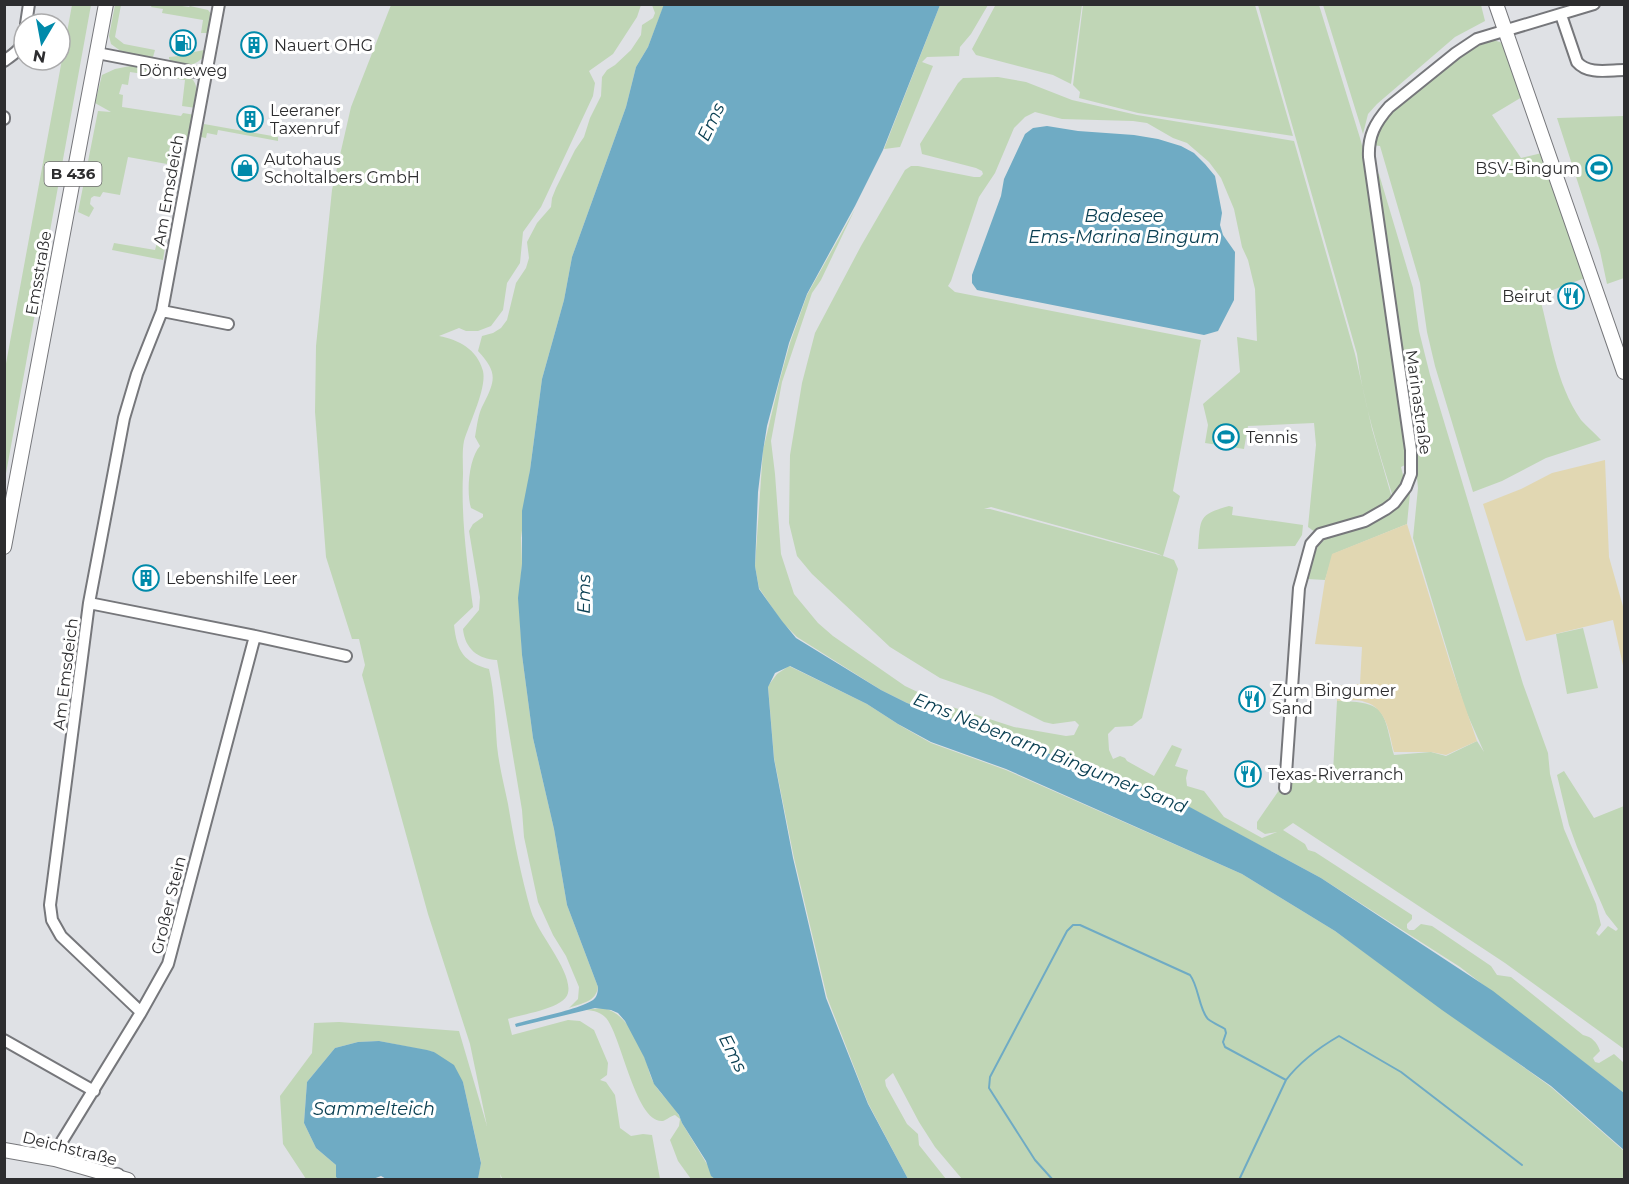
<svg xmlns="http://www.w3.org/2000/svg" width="1629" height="1184" font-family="Montserrat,sans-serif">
<rect width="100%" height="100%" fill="#dfe1e5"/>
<path fill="#c0d6b6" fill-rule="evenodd" d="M996,4L1082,5L1071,84L1053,75L976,55L972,49Z
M72,5H91L5,479V369Z
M115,5H121L115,37L124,44L155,50L153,57L122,52L111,44L109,36Z
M152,5H175L189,7L190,6L208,10L212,15L210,33H201L203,20L162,13L163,9L151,7Z
M391,5H641L637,17L613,54L589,71L595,83L593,96L541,207L523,232L520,263L507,283L503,310L491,326L478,331H466L459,328L439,336C459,340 477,349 483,371C487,388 469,424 464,441C462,451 463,463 463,474C461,518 467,562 473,607L454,625C457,652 464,662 489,669C495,695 495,720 497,746C499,765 504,785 508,804C514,840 521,876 531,911C538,934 573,972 568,993C564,1009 522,1014 508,1019L512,1035L568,1020L580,1021L594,1030L608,1063L607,1075L600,1080L606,1082L615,1095L620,1128L631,1136L643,1134L652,1135L660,1179L503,1180L500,1174L501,1179H478L481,1162L463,1082L434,1052L379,1041L358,1042L335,1048L307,1082L304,1123L316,1148L336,1165V1177L339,1179H306L283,1144L280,1096L312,1053L314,1023L339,1022L459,1031L487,1126L470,1044L428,914L362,675L365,665L359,639H352L326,557L315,412L316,346L332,190L351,107Z
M652,5H664L648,47L636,67L626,107L572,257L564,300L542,379L521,538L522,564L519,598L522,655L533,738L554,829L567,905L598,987C596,1002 582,1003 569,1008L578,999L579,987L566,956L553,935L538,902L524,837L522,810L497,660C478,659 465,649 463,629L479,610L480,597L469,531L473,524L483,517V514L471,508C466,492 469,458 480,446L475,437C477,426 478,413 484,403C496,379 497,372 478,351L482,336L493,333L501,328L507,320L516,283L526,268L529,258L527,242L537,223L551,207L552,198L556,188L575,150L584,137L590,118L601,96L602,77L607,70L615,65L631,50L641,35L642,25L653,18L655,13Z
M940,5H988L971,34L960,47L959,56L927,57L922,62L933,66L900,147L884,149Z
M1083,5H1255L1293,136L1138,113L1079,98L1080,92L1073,85Z
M1258,5H1319L1360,138L1365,156L1408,456L1407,464L1401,467L1404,479L1396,493L1392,494C1378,448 1363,402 1357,354Z
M1323,5H1481L1485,21L1455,37L1377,104L1368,114L1363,134Z
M1493,40L1500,42L1504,45L1522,97L1492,115L1521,158L1542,153L1585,278L1539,295C1551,337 1555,382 1581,420C1587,427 1595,433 1601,440L1546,458L1502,481L1473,492L1435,366L1427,332L1420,283L1380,146L1373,145L1378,128L1390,112L1466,51L1479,43Z
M204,50L205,55C197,66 180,70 169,59V57L189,55V53Z
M130,66L151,68L150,75L130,72L128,85L122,84L119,94L123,95L122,107L181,116L183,113L195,115L190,140L181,139L179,141L171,140L167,164L128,157L120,195L103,192L100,197L94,196L91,198L90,204L94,208L89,217L78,212L98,111L111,112L95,103L102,75L115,69Z
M160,70C189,74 201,74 196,108L182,106L185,80L159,76Z
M998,77L1026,82L1072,100L1137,115L1294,141L1355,354L1372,429L1392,498L1383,509L1361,519L1315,532L1308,527L1316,445L1314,423L1248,426L1244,449L1205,443L1208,425L1203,404L1240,372L1237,337L1257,341L1255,289L1248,260L1242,247L1234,209L1221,178L1209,162L1187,143L1173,138L1147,123L1133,121L1062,119L1035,112L1025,117L1014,128L995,173L979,197L951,281L948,286L955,292L1201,340L1173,491L1180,496L1163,556L1174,560L1178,569L1142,718L1132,726L1115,727L1108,734L1109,750L1113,759L1120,756L1125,758L1127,761L1154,776L1172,745L1182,749L1175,766L1188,770L1186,778L1187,786L1204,791L1224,817L1262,838L1277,832L1265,834L1257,829V822L1284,783L1290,768H1293V774L1333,772L1337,701C1387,702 1383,710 1394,755L1431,752L1446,756L1477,741L1484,752L1465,709L1413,538L1418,488L1414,448L1399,354L1414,400L1400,350L1376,172L1379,174L1413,288L1419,331L1430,375L1523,684L1548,753L1550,774L1564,829L1596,904L1601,925L1596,933L1599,936L1608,926L1616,931L1618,929L1606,914L1577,847L1569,825L1557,775L1564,771L1594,818L1624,806V1049L1505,963L1293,823L1283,830L1305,844L1308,850L1315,852L1412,915V919L1407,924V928L1409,930H1414L1421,924L1432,926L1491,966L1497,975L1511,977L1583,1035C1592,1037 1597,1042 1600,1051L1593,1058L1595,1062L1599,1063L1614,1054L1624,1063V1093L1460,967L1321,878L1172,798L1132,783L1107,771L1064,759L907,703L881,690L797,637L782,622L759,588L755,566L763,450L780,379L790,343L807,295L855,209L821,280L812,293L782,382L771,441L775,474L781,554L794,594L818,623L833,636L905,686L943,704L1014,727L1066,736L1074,735L1079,725L1075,721L1053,724L1044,722L992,696L940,678L890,647L812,574L797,556L789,523L790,455L802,383L815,333L861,246L905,170L911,166H918L974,177H980L983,174L982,171L976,168L922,154L920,144L958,83L963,78ZM991,507L1156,553L1163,556L990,509H984Z
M1624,116V278L1607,284L1600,251L1557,118Z
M204,124L278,137V141L218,130L217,135L207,133L206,138L201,137Z
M158,239L166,241L163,260L112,250L114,243L155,250Z
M1411,483L1407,524L1333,554L1325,580L1308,579L1312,560L1318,546L1328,536L1361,526Z
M1229,506L1233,507L1232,515L1303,525L1302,535L1295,546L1198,549C1201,519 1197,515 1229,506Z
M1583,628L1598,688L1567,694L1556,634Z
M789,666L867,704L901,726L931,743L1006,770L1242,874L1335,931L1551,1087L1624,1151V1179H962L935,1147L919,1122L893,1073L885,1080L886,1086L907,1124L918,1134L919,1145L946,1179H908L868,1103L827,997L794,858L774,758L768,686L777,674Z
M603,1008C627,1013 639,1042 647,1064C649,1071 651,1079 655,1085C663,1098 678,1108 682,1123L716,1179H691L678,1161L670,1140L679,1126L680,1119L675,1115C671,1116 666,1120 663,1121C635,1124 621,1032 605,1017C599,1011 591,1010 583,1010Z"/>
<path fill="#e1d7b2" d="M1605,460L1609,557L1624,610V670L1613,620L1526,641L1483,504L1521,489L1552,473Z
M1407,524L1451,666L1477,741L1446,755L1431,752H1394C1389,733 1387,708 1365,702C1357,699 1345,701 1337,701V686L1360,684L1362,647L1315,644L1325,580L1332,554Z"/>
<path fill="#6fabc4" d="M664,4L940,5L883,150L855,206L807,294L789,343L767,426L763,451L758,492L755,566L759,589L782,621L796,638L881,690L907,703L1064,759L1107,771L1131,783L1173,798L1321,878L1493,991L1624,1093V1150L1551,1086L1442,1010L1335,931L1242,874L1006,769L931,742L898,724L867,704L790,666L775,673L768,687L774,759L793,858L826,998L868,1104L908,1179H715L711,1176L706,1161L682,1123L679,1115L654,1084L644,1057L625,1021L618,1013L611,1010L595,1008L516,1027L515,1024C534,1018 578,1010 593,1000C597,997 598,992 598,987L567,905L554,829L533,738L522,655L518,598L522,564V511L530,470L542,379L564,300L572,257L626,107L636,67L648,47Z
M1047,126L1078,131L1134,135L1158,139L1181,146L1194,153L1205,164L1215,176L1222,213L1220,225L1223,235L1235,252L1234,300L1218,331L1204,335L977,290L972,283V275L1001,196L1004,179L1025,134L1033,128Z
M358,1042L379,1041L427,1050L434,1052L454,1065L463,1082L481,1163L478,1179L388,1180L381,1176L373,1179L339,1180L336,1177V1165L316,1148L304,1123L307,1082L335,1048Z"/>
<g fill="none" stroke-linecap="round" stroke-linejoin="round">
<path stroke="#6fabc4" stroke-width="2" d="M1053,1180L1035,1160L989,1088L990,1077L1067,931L1073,925H1080L1190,975C1199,987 1199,1010 1208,1019C1213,1023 1220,1026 1225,1029L1226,1033L1223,1042L1225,1047L1286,1080
M1239,1180L1286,1080C1299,1063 1320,1047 1339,1036L1401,1072L1522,1165"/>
<g stroke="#76777b" stroke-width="14">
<path id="minor" d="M1561,15L1577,62C1588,75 1609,70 1624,70
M26,24L29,4
M97,53L206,74
M4,61C14,54 22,49 24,38
M4,117V119
M162,311L228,324
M255,636L346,656
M1285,788L1299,588L1311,544L1320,534L1365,521L1386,509L1394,503L1406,487L1411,474V450L1369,157C1368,136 1375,123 1389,107L1456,53L1477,39L1594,4
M141,1012L61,936L52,920L50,905L89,603L124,418L137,374L162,311L219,4
M4,1040L94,1091
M55,1159L59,1146L140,1014L168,964L255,636L89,603"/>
</g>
<g stroke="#76777b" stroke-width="16">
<path id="major" d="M1496,4L1624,372
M4,547L106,4
M4,1150L55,1159L128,1180"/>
</g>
<g stroke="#76777b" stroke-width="18">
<path id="highway" d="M116,1180L117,1176"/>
</g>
<use href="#minor" stroke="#fff" stroke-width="10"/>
<use href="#major" stroke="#fff" stroke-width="14"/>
<use href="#highway" stroke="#fff" stroke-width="15"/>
</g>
<defs>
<g id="fuel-ring" transform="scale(1.35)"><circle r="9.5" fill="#fff" stroke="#008aaa" stroke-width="1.5"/><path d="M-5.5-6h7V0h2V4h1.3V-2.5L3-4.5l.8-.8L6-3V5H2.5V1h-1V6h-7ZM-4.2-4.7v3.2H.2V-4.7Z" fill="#008aaa"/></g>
<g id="building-ring" transform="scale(1.35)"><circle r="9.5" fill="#fff" stroke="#008aaa" stroke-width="1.5"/><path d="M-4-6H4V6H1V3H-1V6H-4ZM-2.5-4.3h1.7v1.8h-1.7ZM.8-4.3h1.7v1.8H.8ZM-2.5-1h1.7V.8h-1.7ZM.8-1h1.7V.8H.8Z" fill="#008aaa"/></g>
<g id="shop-ring" transform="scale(1.35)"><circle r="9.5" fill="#fff" stroke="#008aaa" stroke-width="1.5"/><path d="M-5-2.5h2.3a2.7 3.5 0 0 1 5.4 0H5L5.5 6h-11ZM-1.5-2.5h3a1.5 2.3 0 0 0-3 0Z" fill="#008aaa"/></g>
<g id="stadium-ring" transform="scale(1.35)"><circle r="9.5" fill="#fff" stroke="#008aaa" stroke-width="1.5"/><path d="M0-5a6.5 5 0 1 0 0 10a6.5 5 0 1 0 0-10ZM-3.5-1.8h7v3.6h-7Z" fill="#008aaa"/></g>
<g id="restaurant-ring" transform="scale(1.35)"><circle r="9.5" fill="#fff" stroke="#008aaa" stroke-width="1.5"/><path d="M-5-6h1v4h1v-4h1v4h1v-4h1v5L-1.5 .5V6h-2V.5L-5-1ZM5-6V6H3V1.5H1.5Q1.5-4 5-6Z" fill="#008aaa"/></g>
</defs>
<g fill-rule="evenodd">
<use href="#fuel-ring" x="183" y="43"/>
<use href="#building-ring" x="254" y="45"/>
<use href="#building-ring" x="250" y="119"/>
<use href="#shop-ring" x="245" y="168"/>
<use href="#stadium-ring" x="1599" y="168"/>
<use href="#restaurant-ring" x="1571" y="296"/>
<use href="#stadium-ring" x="1226" y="437"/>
<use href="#building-ring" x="146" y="578"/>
<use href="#restaurant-ring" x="1252" y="699"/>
<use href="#restaurant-ring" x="1248" y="774"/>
</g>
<g text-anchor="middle" stroke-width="6" stroke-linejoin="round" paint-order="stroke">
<rect fill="#fff" stroke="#6c6c6d" stroke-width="1.5" x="44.5" y="162" width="57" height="24" rx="4.5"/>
<g font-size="15" font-weight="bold" fill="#2d2d2f">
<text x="73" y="179">B 436</text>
</g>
<g font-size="16" fill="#2d2d2f" stroke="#fff" text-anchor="start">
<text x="274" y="51">Nauert OHG</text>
<text x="183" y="76" text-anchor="middle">Dönneweg</text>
<text x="270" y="116">Leeraner<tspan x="270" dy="18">Taxenruf</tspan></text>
<text x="264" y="165">Autohaus<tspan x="264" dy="18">Scholtalbers GmbH</tspan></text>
<text x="1580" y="174" text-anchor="end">BSV-Bingum</text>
<text x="1552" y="302" text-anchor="end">Beirut</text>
<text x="1246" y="443">Tennis</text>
<text x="166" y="584">Lebenshilfe Leer</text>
<text x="1272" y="696">Zum Bingumer<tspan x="1272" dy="18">Sand</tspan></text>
<text x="1268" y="780">Texas-Riverranch</text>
</g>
<g font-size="16" fill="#2d2d2f" stroke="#fff">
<text transform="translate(168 190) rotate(-80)" y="6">Am Emsdeich</text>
<text transform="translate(38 273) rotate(-80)" y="6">Emsstraße</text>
<text transform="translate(1419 402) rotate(82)" y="6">Marinastraße</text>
<text transform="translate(65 674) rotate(-83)" y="6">Am Emsdeich</text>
<text transform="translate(168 905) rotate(-76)" y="6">Großer Stein</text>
<text transform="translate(70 1148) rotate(14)" y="6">Deichstraße</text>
</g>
<g font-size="18" font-style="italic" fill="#0b4053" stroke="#fff">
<text transform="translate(711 122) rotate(-64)" y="6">Ems</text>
<text x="1124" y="222">Badesee<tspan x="1124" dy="21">Ems-Marina Bingum</tspan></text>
<text transform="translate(584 594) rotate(-89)" y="6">Ems</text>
<text transform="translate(1050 753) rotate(22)" y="6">Ems Nebenarm Bingumer Sand</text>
<text transform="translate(733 1053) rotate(63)" y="6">Ems</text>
<text x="374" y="1115">Sammelteich</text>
</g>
</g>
<rect width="1629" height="1184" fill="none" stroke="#2d2d2f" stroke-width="12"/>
<g transform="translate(42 42) rotate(190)"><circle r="28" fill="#ffffff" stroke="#ababac" stroke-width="1.5"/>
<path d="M0-4.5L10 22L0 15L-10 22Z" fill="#008aaa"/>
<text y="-9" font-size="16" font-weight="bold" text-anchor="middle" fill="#2d2d2f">N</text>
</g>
</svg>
